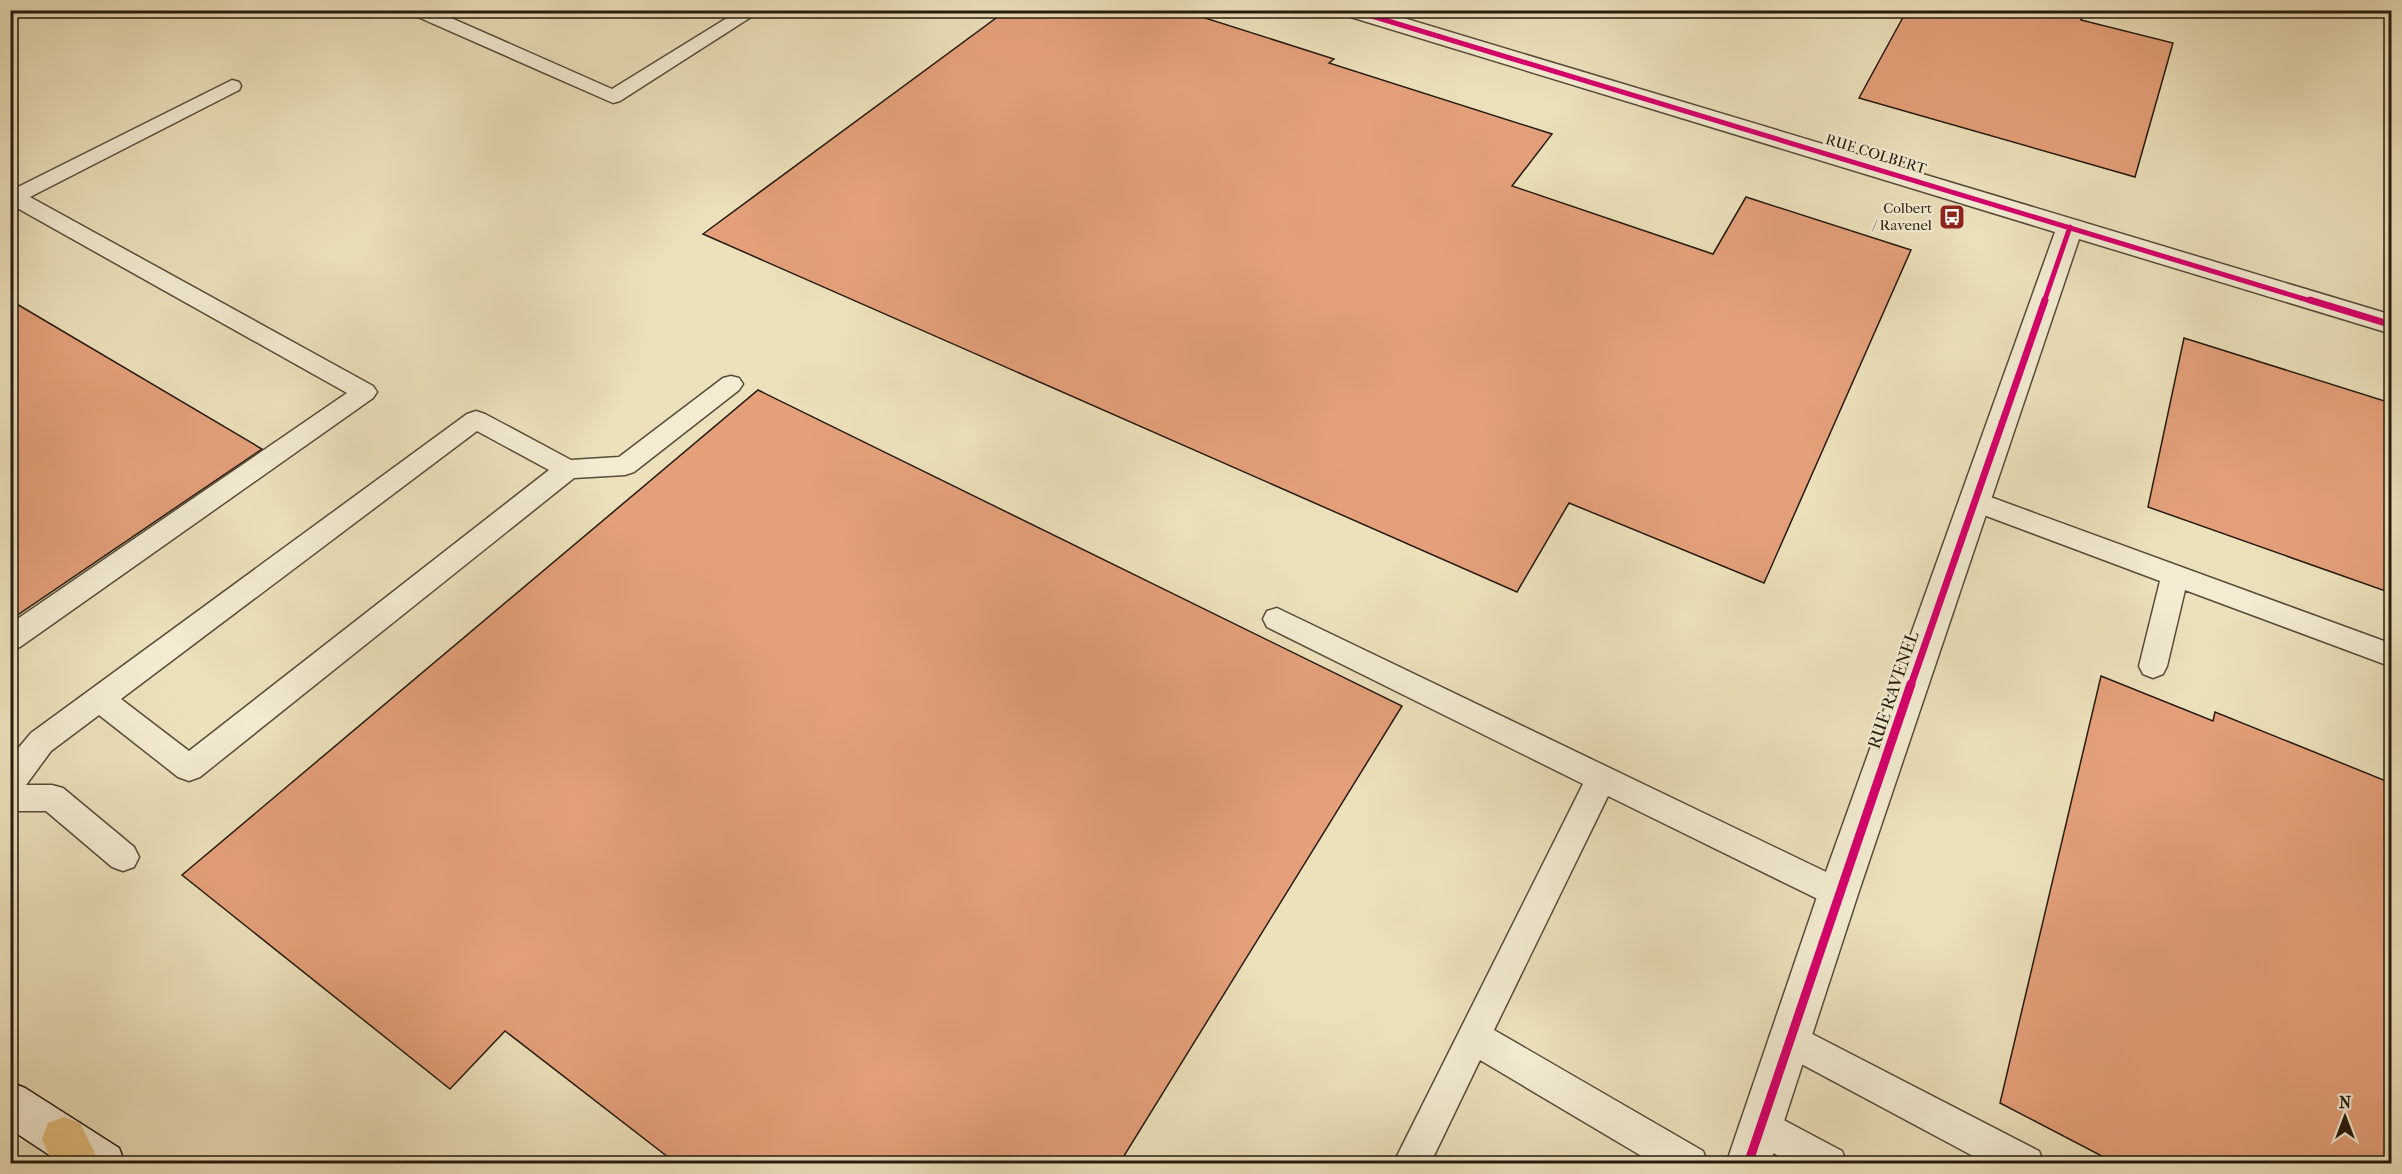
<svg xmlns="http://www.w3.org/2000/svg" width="2402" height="1174" font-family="'IM FELL French Canon',serif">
<rect width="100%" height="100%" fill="#ece1bb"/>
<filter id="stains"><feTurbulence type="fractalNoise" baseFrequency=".00333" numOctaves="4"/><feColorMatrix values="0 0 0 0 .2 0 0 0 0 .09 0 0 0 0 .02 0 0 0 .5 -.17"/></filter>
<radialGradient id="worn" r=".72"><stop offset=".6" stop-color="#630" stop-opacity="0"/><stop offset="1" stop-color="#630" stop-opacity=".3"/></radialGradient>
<path fill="#e5a07b" stroke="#251b0e" stroke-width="1.5" d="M1007,10H1180L1334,59L1329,63L1552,134L1512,186L1713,254L1746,197L1911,250L1764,583L1569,503L1517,592L703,234Z
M1907,10H2085L2081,20L2173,43L2135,177L1859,98Z
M10,300L262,449L10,620Z
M2184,338L2391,403V593L2148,507Z
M758,390L1402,706L1119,1164H677L505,1031L450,1089L182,875Z
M2101,676L2213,721L2215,712L2391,783V1164H2117L2000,1103Z"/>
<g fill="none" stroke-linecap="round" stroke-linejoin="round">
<g stroke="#574c39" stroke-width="3">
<path id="lane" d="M408,10H433L612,89L740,10H762L620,101L613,103L411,14Z
M232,80L239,82L241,86L239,90L30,197L373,386L377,392L373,398L20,647L10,650V624L347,393L10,204V191Z
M731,376L739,378L743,384L739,390L634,472L625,475L574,478L200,777L189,781L178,777L99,715L51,751L26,785H52L63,788L134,847L139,857L134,867L123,871L112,867L46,811H10V758L31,733L467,414L476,411L485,414L571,460L619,457L723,378ZM477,431L549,470L189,751L121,699Z
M1974,491L2392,644V667L2185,590L2167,666L2163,674L2153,678L2143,674L2139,666L2160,581L1965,508L1961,501L1965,494Z
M1277,608L1849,883L1854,894L1849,905L1838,909L1608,796L1494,1030L1703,1151L1708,1164H1655L1480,1060L1430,1164H1393L1583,784L1267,627L1263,619L1267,611Z
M1789,1022L2039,1151L2044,1164H1988L1777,1051L1772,1039L1777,1027Z
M1761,1108L1842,1151L1847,1164H1793L1748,1139L1743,1126L1748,1113Z"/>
</g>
<g stroke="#574c39" stroke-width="3">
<path id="street" d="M1342,10H1377L2392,315V334L2079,239L1858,894L1770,1164H1726L1818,894L2055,232L1344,15Z"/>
</g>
<g stroke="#251b0e" stroke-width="3">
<path id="secondary" d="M10,1082L25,1088L119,1148L125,1164H63L10,1129Z"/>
</g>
<g stroke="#251b0e" stroke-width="3">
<path id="highway" d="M64,1117L80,1123L100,1164H53L42,1139L48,1123Z"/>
</g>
<use href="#lane" fill="#f3ecd3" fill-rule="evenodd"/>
<use href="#street" fill="#f3ecd3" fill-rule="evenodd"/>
<use href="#secondary" fill="#f3ecd3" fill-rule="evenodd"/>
<use href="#highway" fill="#e6c07e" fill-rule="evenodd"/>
<g stroke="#f3ecd3" stroke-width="8">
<path id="cycleway-far2" d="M1352,10L2314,302
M2044,302L2070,227"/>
</g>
<g stroke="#f3ecd3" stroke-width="10">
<path id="cycleway-far1" d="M2310,300L2392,325
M1911,685L2045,300"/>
</g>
<g stroke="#f3ecd3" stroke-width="13">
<path id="cycleway" d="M1748,1164L1911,684"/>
</g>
<use href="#cycleway-far2" stroke="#d6006c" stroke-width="5"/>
<use href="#cycleway-far1" stroke="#d6006c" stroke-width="7"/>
<use href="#cycleway" stroke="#d6006c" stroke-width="9"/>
</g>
<defs>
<g id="bus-square" transform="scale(1.35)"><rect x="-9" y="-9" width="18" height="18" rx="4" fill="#8f2418" stroke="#f3ecd3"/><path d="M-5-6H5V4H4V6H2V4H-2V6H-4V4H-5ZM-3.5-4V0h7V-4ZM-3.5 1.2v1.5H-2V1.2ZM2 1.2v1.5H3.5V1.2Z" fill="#fff"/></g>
</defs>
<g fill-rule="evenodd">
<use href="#bus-square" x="1952" y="217"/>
</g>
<g text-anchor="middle" stroke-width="4.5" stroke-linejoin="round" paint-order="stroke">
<g font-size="15" fill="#251b0e" stroke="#f3ecd3">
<text transform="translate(1876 154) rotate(17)" y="5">RUE COLBERT</text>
</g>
<g font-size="15" fill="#251b0e" stroke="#f3ecd3" text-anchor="end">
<text x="1932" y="213">Colbert<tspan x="1932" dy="17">/ Ravenel</tspan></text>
</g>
<g font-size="18" fill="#251b0e" stroke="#f3ecd3">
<text transform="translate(1893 690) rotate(-71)" y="6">RUE RAVENEL</text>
</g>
</g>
<rect width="2402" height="1174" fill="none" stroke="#ece1bb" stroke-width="36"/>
<rect x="12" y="12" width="2378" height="1150" fill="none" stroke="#251b0e" stroke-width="3"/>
<rect x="18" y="18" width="2366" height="1138" fill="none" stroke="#251b0e" stroke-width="1.5"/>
<g transform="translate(2345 1117)" stroke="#f3ecd3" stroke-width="4.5" paint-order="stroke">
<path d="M0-4.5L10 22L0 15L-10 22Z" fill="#251b0e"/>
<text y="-9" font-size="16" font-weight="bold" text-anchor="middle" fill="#251b0e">N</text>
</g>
<rect width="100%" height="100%" filter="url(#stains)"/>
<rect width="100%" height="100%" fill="url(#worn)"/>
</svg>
